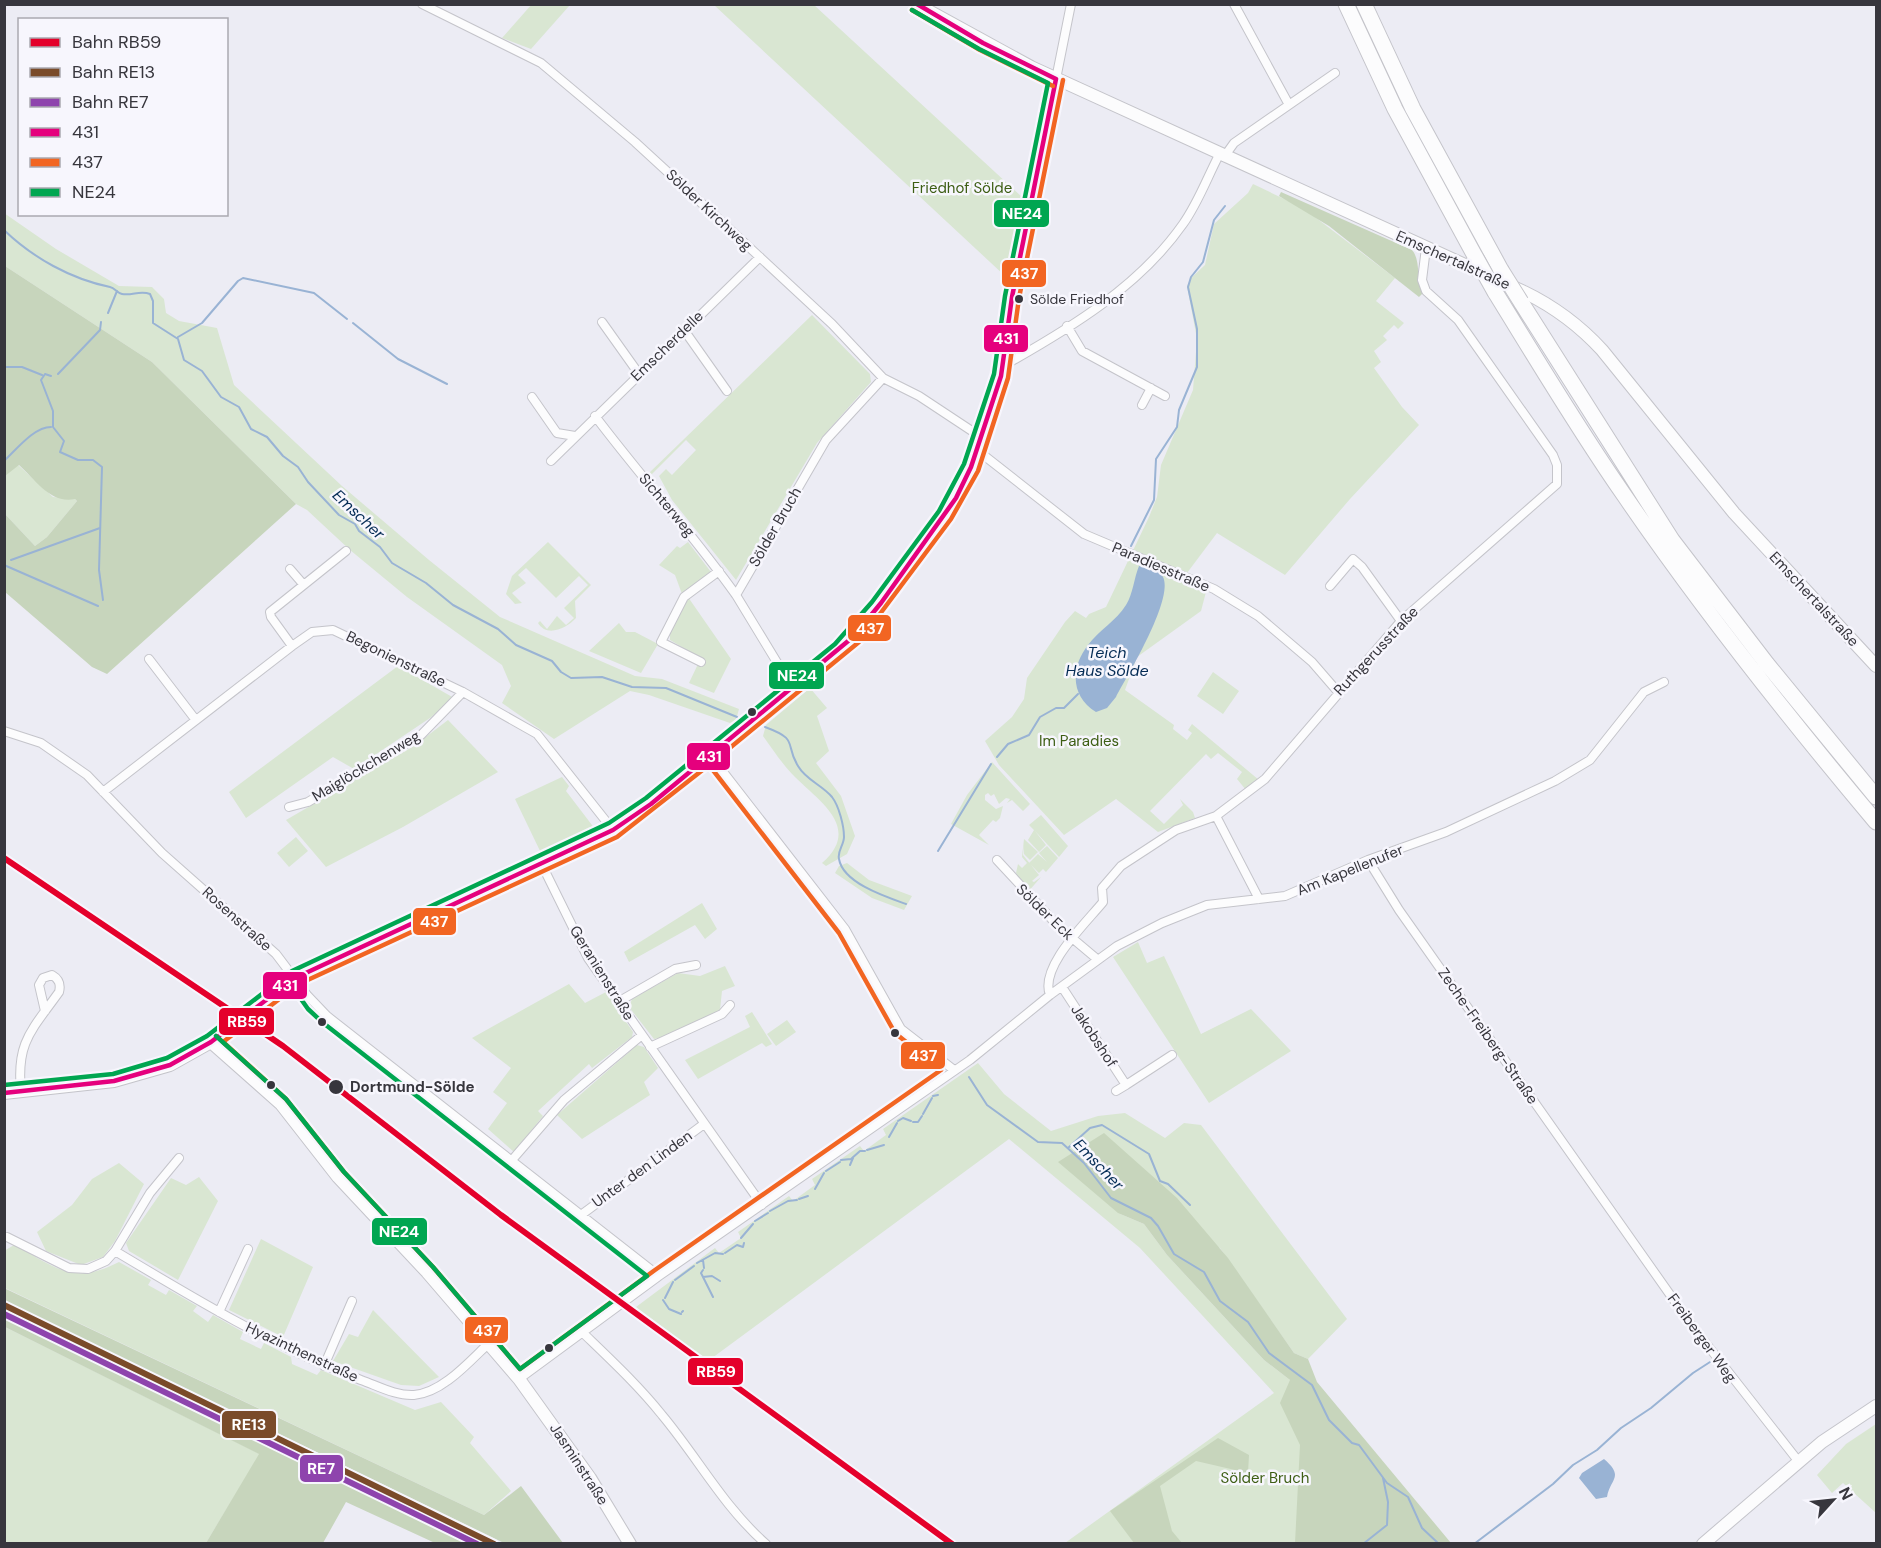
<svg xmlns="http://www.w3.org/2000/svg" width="1881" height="1548" font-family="'DM Sans',sans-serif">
<rect width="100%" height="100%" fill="#ececf4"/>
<path fill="#d9e6d2" d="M532,4L570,5L531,49L502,38Z
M714,5H814L1022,197L1005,276Z
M1253,184L1303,208L1395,278L1376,301L1404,323L1398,329L1394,325L1383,336L1387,340L1374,351L1381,362L1374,368L1402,407L1419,425L1350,499L1285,575L1217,533L1187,573L1135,555L1206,592L1201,611L1137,657L1125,690L1174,725L1173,729L1187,740L1192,733L1188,730L1192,724L1259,780L1246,790L1237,779L1242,772L1218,753L1211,759L1206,754L1150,811L1164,824L1183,805L1180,799L1193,812L1195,818L1158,832L1116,799L1064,835L999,765L985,741L1012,717L1024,699L1027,678L1065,622L1075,611L1086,618L1089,614L1106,607L1149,517L1157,497L1161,465L1193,390L1197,339L1187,286L1191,278L1205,265L1214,224L1248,193Z
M4,213L56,249L119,286L152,287L164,299L166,313L179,321L217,328L234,385L342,486L429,560L500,617L635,676L662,679L739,709L736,720L730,723L649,695L630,691L554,739L502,703L511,686L502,665L407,597L350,550L307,510L296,504L152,362L5,266Z
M812,315L870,374L871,382L817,443L736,580L672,500L659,476L666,469L672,475L696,450L686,440L651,475L649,473Z
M17,464L53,497L75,499L77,501L47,537L35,546L5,514L4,476Z
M548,542L591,585L575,601L576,618C567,628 547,638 538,623L540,621L547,629L557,616L566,625L574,618L564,608L588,585L579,576L556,598L526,568L518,575L526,583L512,593L522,603L515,604L506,594L512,576Z
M688,542L711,572L682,594L675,575L659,565L677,546L680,548Z
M688,597L731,659L714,693L689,683L698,664L702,666L704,660L670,640V632Z
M619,623L626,632H635L658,644L641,673L589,651Z
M398,666L454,698L430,718L354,769L333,757L246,818L229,792Z
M1213,672L1239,691L1223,714L1197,696Z
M810,688L827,708L817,716L829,751L816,763L841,796L855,836L847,854L826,866L822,863C862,828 820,802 795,777C783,765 773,750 763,736L766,725Z
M448,720L498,772L403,827L326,867L286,820L414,746Z
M992,762L1030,804L1023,811L1012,800L1007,803L1010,799L1006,798L999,804L994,794L991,796L988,793L985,795V800L996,809L1003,806L1000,818L996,822L993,820L979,835L989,845L951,824L967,795Z
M562,777L569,786L566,791L595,829L541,853L515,799Z
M1041,815L1068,846L1059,857L1035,831L1046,845L1039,852L1028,840L1034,830L1029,825Z
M296,837L308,851L289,867L277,853Z
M1024,839L1038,852L1030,860L1024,854V845L1023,855L1039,875L1032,881L1034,882L1041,877L1028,892L1029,887L1025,889L1016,873L1018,864L1022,868L1027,863L1022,857Z
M1047,846L1058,858L1046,872L1043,869L1039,873L1029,863L1038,854L1047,862L1039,853Z
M847,863L869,880L912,896L904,910L872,898L835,873L839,866Z
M702,903L717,929L705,939L695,925L629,962L624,952Z
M1138,942L1147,963L1164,956L1201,1034L1251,1009L1291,1051L1209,1103L1113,957Z
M725,966L735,986L722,991L720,1010L660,1038L654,1039L629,1007L632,999L678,973L700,976Z
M569,984L585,1003L606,992L633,1032L632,1037L592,1068L589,1064L538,1111L543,1116L514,1152L488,1129L507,1103L493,1092L511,1068L472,1038Z
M752,1012L772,1044L766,1047L762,1043L698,1079L685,1060L750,1027L745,1016Z
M787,1020L796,1032L776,1046L767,1034Z
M637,1045L644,1047L658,1068L644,1082L650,1095L582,1139L557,1115Z
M978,1063L1004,1094L1051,1131L1098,1116L1125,1113L1165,1138L1184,1123L1201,1125L1347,1319L1308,1359L1294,1353L1220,1248L1118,1213L1144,1224L1167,1255L1264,1360L1290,1380L1412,1543H1065L1274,1393L1140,1248L1009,1139L708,1361L636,1307L715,1248L719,1253L741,1238L738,1232L789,1196L793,1201L815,1185L812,1179L860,1146L864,1151L886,1135L883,1129Z
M119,1163L144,1184L115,1241L103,1257L81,1265L46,1251L37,1232L72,1205L92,1179Z
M199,1177L218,1201L178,1280L129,1251L126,1243L171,1178L186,1185Z
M261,1239L313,1267L283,1337L229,1310Z
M14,1245C56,1267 72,1286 119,1262L151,1280L148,1285L166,1295L169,1290L197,1306L193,1311L208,1322L213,1315L243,1332L240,1339L261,1349L264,1343L291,1357L292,1364L317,1375L321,1370L415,1410L441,1402L474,1437L470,1443L511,1491L484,1515L5,1288L4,1251Z
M373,1310L439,1377L419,1386L401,1385L333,1361L349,1334L358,1337Z
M5,1327L260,1454L206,1543L5,1544Z
M1876,1424V1513L1843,1483L1832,1493L1817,1475L1846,1444Z"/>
<path fill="#c7d5bc" d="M1281,192L1412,250C1421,260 1416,280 1423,293L1419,297L1329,226L1279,196Z
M5,266L152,362L296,504L107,674L92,667L5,592V514L35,546L47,537L77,501L75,499C50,504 36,480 19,465L5,476Z
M1104,1133L1177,1198L1228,1258L1294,1353L1308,1359L1317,1382L1451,1543H1295L1300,1445L1280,1403L1290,1380L1264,1360L1167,1255L1144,1224L1118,1213L1058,1162Z
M4,1288L484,1515L521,1486L563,1543H504L5,1301Z
M5,1316L469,1543H435L346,1502L323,1543H206L259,1454L5,1327Z
M1218,1438L1249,1455L1248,1473L1196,1461L1160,1486L1172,1531L1182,1543H1134L1110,1511Z"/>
<path fill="#99b3d4" d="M1139,566C1146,567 1160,570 1163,577C1174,599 1128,675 1116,697L1107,708L1096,712C1071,697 1070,668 1088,645C1099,630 1116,621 1126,605C1133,594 1134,578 1139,566Z
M1604,1459C1625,1477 1610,1479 1607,1497L1596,1499L1579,1478L1582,1473Z"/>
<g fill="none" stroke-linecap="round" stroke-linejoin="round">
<path stroke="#99b3d4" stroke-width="2" d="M4,230C33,258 71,279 110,287C115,288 117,293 122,294C132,296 140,290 150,294L153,301V323L178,339L184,360L202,371L221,397L239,407L251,429L267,437L283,456L298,467L308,482L339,515L355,524L359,531L380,547L392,563L426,583L453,605L498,629L516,645L552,661L561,672L571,678L602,677L632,687L666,688L737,717
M108,313L117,291
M353,323L398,359L447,384
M178,337L202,323L238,281L243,278L314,293L347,319
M4,367H22L42,375
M58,374L100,330L101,322
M51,376L45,374L41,380L53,411V427
M53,427L64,441L60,452L78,460H93L102,467L99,570L103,600
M4,461C17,449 34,427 51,427
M1131,546L1154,500L1156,459L1177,427L1179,410L1197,367V329L1188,287L1191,277L1203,262L1214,220L1225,206
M11,560L100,528
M4,565L98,606
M765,727C800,740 784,743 798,766C806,780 822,785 832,797C839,806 844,826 844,837C844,845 837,851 839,859C843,883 886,897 906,904
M997,757L1008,744L1029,735L1040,717L1056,708H1064L1078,694
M938,851L991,764
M969,1077L987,1105L1038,1142L1062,1143L1084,1163L1111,1198L1151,1218L1158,1226L1174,1254L1204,1272L1220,1301L1248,1322L1269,1353L1312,1385L1329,1420L1352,1443L1359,1445L1387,1483L1408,1497L1422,1528L1439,1544
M933,1096L938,1095
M923,1114L932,1098
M898,1121L903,1118L911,1121
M913,1122H918L922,1116
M889,1137L897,1123
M1068,1148L1090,1128L1102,1125L1149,1154L1160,1181L1168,1184L1190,1205
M867,1150L884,1145
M841,1160L851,1159L860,1151H865
M850,1165L853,1158
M826,1171L840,1162
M815,1189L824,1173
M799,1199L808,1196
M770,1211L788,1201L797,1200
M755,1221L768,1213
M741,1238L753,1224
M725,1253L737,1245L743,1247L744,1243
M703,1260L704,1268
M697,1263L715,1253L723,1254
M703,1270L701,1273L713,1297
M703,1277L712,1276L720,1281
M675,1280L694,1266
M665,1298L673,1282
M663,1300L669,1309L681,1314
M682,1312L683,1311
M1363,1544L1387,1525L1388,1502L1383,1478
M1474,1544L1553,1484L1573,1465L1597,1450L1621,1428L1651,1408L1693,1373L1710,1362"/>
<g stroke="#c4c4ca" stroke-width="10">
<path id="street" d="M422,4L541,63L635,142L709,210L832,324L883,378L919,396L981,437
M1234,4L1288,103
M1056,79L1071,4
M1224,157L1234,143L1335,73
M602,322L639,374
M1067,326L1082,351L1165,396
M684,330L727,391
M1003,366C1069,329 1139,287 1183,224C1198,203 1207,178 1219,155
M532,397L557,433L575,436
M1142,405L1151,388
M595,416C641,477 692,533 736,595
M977,450L1084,534L1214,589L1258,616L1312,662L1338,692
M551,461L760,257
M290,569L303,584
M1330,586L1353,559L1362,567L1401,621
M292,646L271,617L270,612L346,551
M149,659L195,719
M701,662L661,642L684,597L719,571
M792,687L736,595L826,440L883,378
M4,731L41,743L87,775L162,853L276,954L307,995L327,1016L659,1276
M710,755L845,929L901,1029L954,1070
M103,792L292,646L312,632L333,630L463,692L537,734L613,830
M289,807L308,802L421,735L463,692
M1216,816L1259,899
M997,860L1059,927L1097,959
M1368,860L1399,910L1690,1323L1799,1462
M542,865L588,958L762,1205
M1062,987L1126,1085L1172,1055
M1050,995C1039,967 1086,923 1103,902L1102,888L1121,866L1176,830L1216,816L1265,779L1401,621L1557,484V465L1553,455L1458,320L1426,291L1422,280L1426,248
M618,1002L675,969L696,965
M650,1047L722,1014L730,1005
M21,1091C16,1042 32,1030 59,992C61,984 59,979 52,975L43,978L39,985L45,1011
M1116,1091L1126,1085
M512,1160L564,1100L642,1035
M581,1215L704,1124
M7,1237L69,1268L88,1269L106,1261L115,1251L150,1193L179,1158
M115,1251C195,1299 275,1347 361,1380C378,1386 396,1396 414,1395C442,1393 469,1362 488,1344
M219,1312L248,1249
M582,1332C610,1359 638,1385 662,1415C698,1458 723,1506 766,1544
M324,1366L352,1301
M519,1379L659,1276L970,1060L1050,995L1117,946L1162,923L1207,905L1285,896L1368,860L1446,832L1555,781L1590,760L1644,692L1664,682"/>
</g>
<g stroke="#c4c4ca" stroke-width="14">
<path id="secondary" d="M916,4L1031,67L1524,292C1555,307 1579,325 1602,350L1734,513L1876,666
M211,1042L281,1104L338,1177L427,1272L519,1379L590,1478L630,1544
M4,1093L114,1081L170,1065L211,1042L295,978L613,830L651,804L853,637L881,603L956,498L971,467L1001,376L1012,297L1056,79
M1703,1544L1822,1442L1876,1406"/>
</g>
<g stroke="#c4c4ca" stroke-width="17">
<path id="highway" d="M1346,4L1395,109L1476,258
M1364,4L1413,109L1501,270
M1495,292C1537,360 1578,429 1624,495C1702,609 1787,716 1876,822
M1521,302L1672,540L1767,664L1876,797"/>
</g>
<use href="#street" stroke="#fcfcfd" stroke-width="8"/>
<use href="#secondary" stroke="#fcfcfd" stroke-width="12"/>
<use href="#highway" stroke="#fcfcfd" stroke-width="15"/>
<g stroke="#c4c4ca" stroke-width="17" stroke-linecap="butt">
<path id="highway-bridge" d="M1476,258L1495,292
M1501,270L1521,302"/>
</g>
<use href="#highway-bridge" stroke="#fcfcfd" stroke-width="15"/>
<g stroke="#f7f6fd" stroke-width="9">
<path id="bus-1" d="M917,4L983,43L1056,79
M4,1093L114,1081L170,1065L211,1042L295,978L613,830L651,804L853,637L881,603L956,498L971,467L1001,376L1012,297L1056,79"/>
</g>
<g stroke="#f7f6fd" stroke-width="9">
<path id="bus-2" d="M912,10L980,50L1053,86
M720,756L859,642L951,519L978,471L1008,378L1019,298L1063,80
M709,765L839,933L895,1033L941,1070L655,1270L520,1369L433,1267L344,1172L286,1099L223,1042L299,984L617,837Z"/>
</g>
<g stroke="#f7f6fd" stroke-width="9">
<path id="bus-3" d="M216,1036L286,1099L344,1172L433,1267L520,1369L647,1276L322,1022L308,1009L289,982
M4,1085L113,1074L167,1058L207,1036L292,971L609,823L646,798L835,644L872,602L939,511L964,464L994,374L1005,296L1048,83L979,49L912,10"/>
</g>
<use href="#bus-1" stroke="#e5007d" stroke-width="4.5"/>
<use href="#bus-2" stroke="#f26522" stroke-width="4.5"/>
<use href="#bus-3" stroke="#00a651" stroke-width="4.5"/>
<g stroke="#f7f6fd" stroke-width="10">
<path id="rail-1" d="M4,858L283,1046L501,1215L952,1544"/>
</g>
<g stroke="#f7f6fd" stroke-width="10">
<path id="rail-2" d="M4,1305L494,1544"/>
</g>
<g stroke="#f7f6fd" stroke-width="10">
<path id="rail-3" d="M4,1314L477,1544"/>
</g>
<use href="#rail-1" stroke="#e4002b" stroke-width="6"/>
<use href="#rail-2" stroke="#7a4b2a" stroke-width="6"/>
<use href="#rail-3" stroke="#8e44ad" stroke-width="6"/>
</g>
<g fill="#37363d" stroke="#f7f6fd" stroke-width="2">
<circle cx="1019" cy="299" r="5"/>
<circle cx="752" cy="712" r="5"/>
<circle cx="322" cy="1022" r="5"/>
<circle cx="895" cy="1033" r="5"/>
<circle cx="271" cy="1085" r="5"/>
<circle cx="336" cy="1087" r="8"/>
<circle cx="549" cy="1348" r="5"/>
</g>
<g text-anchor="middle" stroke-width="5" stroke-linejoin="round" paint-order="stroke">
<g font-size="14" fill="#37363d" stroke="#f7f6fd" text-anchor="start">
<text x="1030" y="304">Sölde Friedhof</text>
</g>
<g font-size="15" fill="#3d5e14" stroke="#f7f6fd">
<text x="962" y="193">Friedhof Sölde</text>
<text x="1079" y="746">Im Paradies</text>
<text x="1265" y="1483">Sölder Bruch</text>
</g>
<g font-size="15" fill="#37363d" stroke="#f7f6fd">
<text transform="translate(709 210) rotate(43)" y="5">Sölder Kirchweg</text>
<text transform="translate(1453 260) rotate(24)" y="5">Emschertalstraße</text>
<text transform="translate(667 346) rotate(-44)" y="5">Emscherdelle</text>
<text transform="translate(667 505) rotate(50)" y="5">Sichterweg</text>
<text transform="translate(775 527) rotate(-60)" y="5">Sölder Bruch</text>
<text transform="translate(1161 567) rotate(23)" y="5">Paradiesstraße</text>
<text transform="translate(1814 599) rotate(47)" y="5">Emschertalstraße</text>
<text transform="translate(1376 651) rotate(-47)" y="5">Ruthgerusstraße</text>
<text transform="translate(396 659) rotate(26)" y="5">Begonienstraße</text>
<text transform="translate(366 766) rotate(-31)" y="5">Maiglöckchenweg</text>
<text transform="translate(1350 870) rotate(-22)" y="5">Am Kapellenufer</text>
<text transform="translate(1045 912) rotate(44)" y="5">Sölder Eck</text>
<text transform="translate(237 919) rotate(42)" y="5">Rosenstraße</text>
<text transform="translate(602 973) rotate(58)" y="5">Geranienstraße</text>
<text transform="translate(1094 1036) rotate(57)" y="5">Jakobshof</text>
<text transform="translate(1488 1036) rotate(55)" y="5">Zeche-Freiberg-Straße</text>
<text transform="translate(642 1169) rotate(-36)" y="5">Unter den Linden</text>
<text transform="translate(1702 1338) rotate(54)" y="5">Freiberger Weg</text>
<text transform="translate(302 1352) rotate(25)" y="5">Hyazinthenstraße</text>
<text transform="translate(579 1464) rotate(57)" y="5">Jasminstraße</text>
</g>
<g font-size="15" font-weight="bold" fill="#37363d" stroke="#f7f6fd" text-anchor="start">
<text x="350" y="1092">Dortmund-Sölde</text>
</g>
<g font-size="16" font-style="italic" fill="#052c55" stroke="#f7f6fd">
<text transform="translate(359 514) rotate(43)" y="6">Emscher</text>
<text x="1107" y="658">Teich<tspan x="1107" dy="18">Haus Sölde</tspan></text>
<text transform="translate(1099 1164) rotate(46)" y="6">Emscher</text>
</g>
</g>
<g stroke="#f7f6fd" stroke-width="2">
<rect x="993" y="199" width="57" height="29" rx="6" fill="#00a651"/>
<rect x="1001" y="259" width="46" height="29" rx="6" fill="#f26522"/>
<rect x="983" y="324" width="46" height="29" rx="6" fill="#e5007d"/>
<rect x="847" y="614" width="45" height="28" rx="6" fill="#f26522"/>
<rect x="768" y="661" width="57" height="29" rx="6" fill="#00a651"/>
<rect x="686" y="742" width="45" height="29" rx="6" fill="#e5007d"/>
<rect x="412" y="907" width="45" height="29" rx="6" fill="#f26522"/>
<rect x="262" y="971" width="46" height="29" rx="6" fill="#e5007d"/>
<rect x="218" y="1007" width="57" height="29" rx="6" fill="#e4002b"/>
<rect x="900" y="1041" width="46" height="29" rx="6" fill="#f26522"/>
<rect x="371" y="1217" width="57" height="29" rx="6" fill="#00a651"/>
<rect x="464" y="1316" width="45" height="28" rx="6" fill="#f26522"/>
<rect x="687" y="1357" width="57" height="29" rx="6" fill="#e4002b"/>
<rect x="221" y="1410" width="56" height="29" rx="6" fill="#7a4b2a"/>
<rect x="299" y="1454" width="45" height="29" rx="6" fill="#8e44ad"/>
</g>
<g font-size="16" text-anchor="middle" font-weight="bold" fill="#fff">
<text x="1022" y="219">NE24</text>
<text x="1024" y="279">437</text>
<text x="1006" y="344">431</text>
<text x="870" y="634">437</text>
<text x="797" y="681">NE24</text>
<text x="709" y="762">431</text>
<text x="434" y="927">437</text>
<text x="285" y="991">431</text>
<text x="247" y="1027">RB59</text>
<text x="923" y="1061">437</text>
<text x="399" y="1237">NE24</text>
<text x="487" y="1336">437</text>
<text x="716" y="1377">RB59</text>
<text x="249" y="1430">RE13</text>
<text x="321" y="1474">RE7</text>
</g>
<rect width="1881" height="1548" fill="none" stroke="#37363d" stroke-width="12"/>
<rect x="18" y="18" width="210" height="198" fill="#f7f6fd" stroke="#aaa9b0" stroke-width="1.5"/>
<rect x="30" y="38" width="30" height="9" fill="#e4002b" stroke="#aaa9b0" stroke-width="1.5"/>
<text x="72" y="48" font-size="18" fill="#37363d">Bahn RB59</text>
<rect x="30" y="68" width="30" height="9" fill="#7a4b2a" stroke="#aaa9b0" stroke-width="1.5"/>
<text x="72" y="78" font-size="18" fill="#37363d">Bahn RE13</text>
<rect x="30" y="98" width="30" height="9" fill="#8e44ad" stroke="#aaa9b0" stroke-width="1.5"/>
<text x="72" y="108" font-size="18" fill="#37363d">Bahn RE7</text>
<rect x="30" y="128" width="30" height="9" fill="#e5007d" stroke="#aaa9b0" stroke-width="1.5"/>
<text x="72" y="138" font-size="18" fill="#37363d">431</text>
<rect x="30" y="158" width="30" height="9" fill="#f26522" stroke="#aaa9b0" stroke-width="1.5"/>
<text x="72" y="168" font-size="18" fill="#37363d">437</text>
<rect x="30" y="188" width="30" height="9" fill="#00a651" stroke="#aaa9b0" stroke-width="1.5"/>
<text x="72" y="198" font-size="18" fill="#37363d">NE24</text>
<g transform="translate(1833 1500) rotate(63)" stroke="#f7f6fd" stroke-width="4.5" paint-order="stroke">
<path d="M0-4.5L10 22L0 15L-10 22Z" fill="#37363d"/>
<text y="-9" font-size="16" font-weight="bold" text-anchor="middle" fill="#37363d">N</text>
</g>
</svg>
